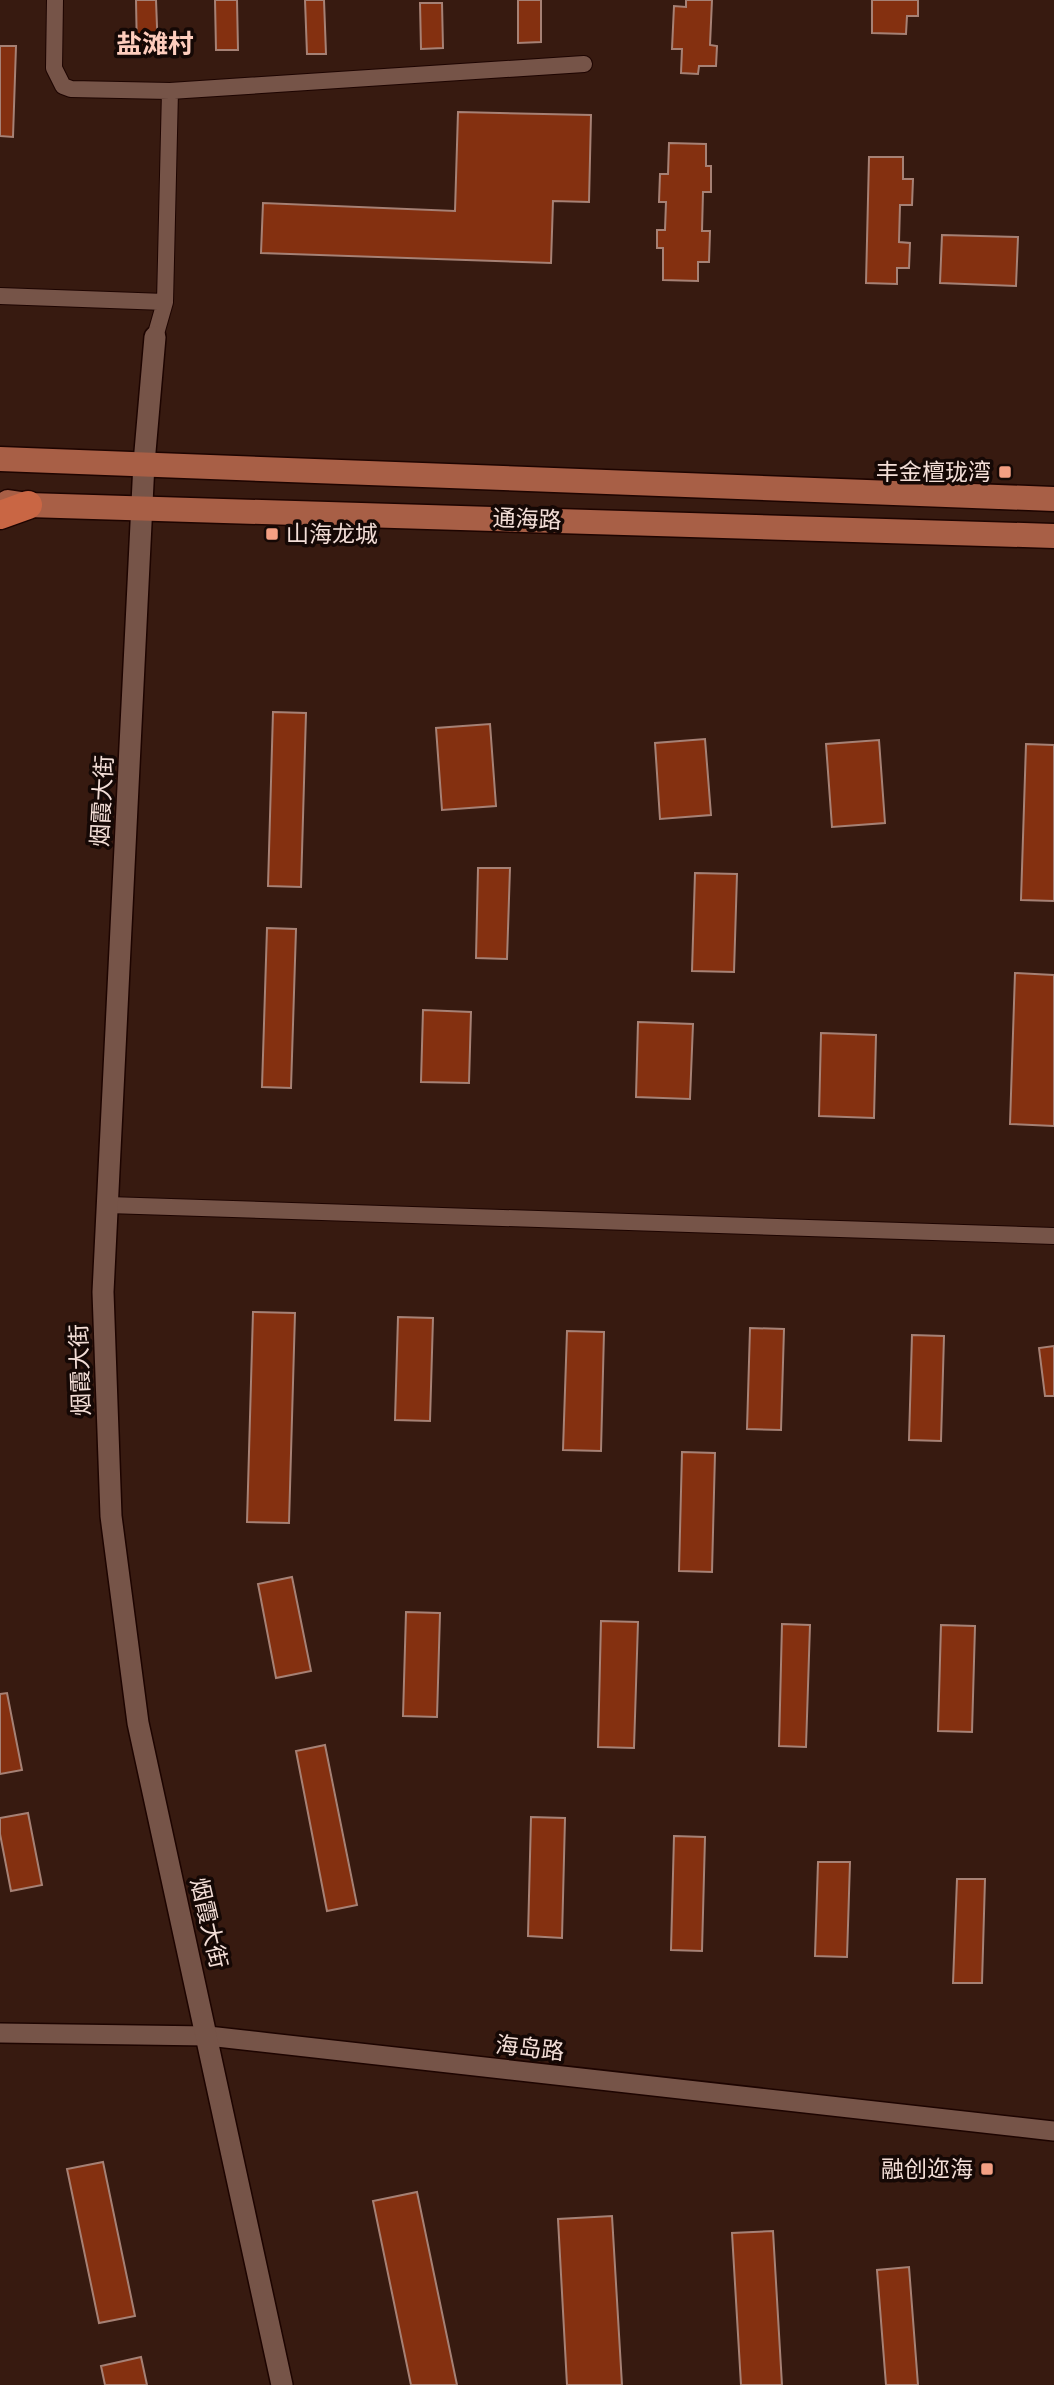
<svg xmlns="http://www.w3.org/2000/svg" width="1054" height="2385" font-family="Raleway,'Noto Sans SC',sans-serif">
<rect width="100%" height="100%" fill="#371a10"/>
<path fill="#843010" stroke="#a68175" stroke-width="2" d="M136,0H156L158,53H137Z
M215,0H237L238,50H216Z
M305,0H324L326,54H307Z
M518,0H541V42L518,43Z
M686,0H712L710,45L717,46L716,66H699L698,74L681,73L682,49H672L674,6L686,7Z
M872,0H918V16H907L906,34L872,33Z
M420,3H442L443,48L421,49Z
M0,46H16L13,137L0,136Z
M458,112L591,115L589,202L553,201L551,263L261,253L263,203L455,211Z
M669,143L706,144V166H711V192H703L702,231H710L709,262H698V281L663,280V248H657V230H665L666,202H659L660,174H668Z
M869,157H903V179H913L912,205H900L899,242L910,243L909,268H897V284L866,283Z
M942,235L1018,237L1016,286L940,283Z
M273,712L306,713L301,887L268,886Z
M490,724L496,806L442,810L436,728Z
M705,739L711,815L660,819L655,743Z
M879,740L885,823L832,827L826,744Z
M1026,744L1054,745V901L1021,900Z
M478,868H510L507,959L476,958Z
M695,873L737,874L734,972L692,971Z
M267,928L296,929L291,1088L262,1087Z
M1015,973L1054,975V1126L1010,1124Z
M423,1010L471,1012L469,1083L421,1082Z
M638,1022L693,1024L690,1099L636,1097Z
M821,1033L876,1035L874,1118L819,1116Z
M253,1312L295,1313L289,1523L247,1522Z
M398,1317L433,1318L430,1421L395,1420Z
M750,1328L784,1329L781,1430L747,1429Z
M567,1331L604,1332L601,1451L563,1450Z
M912,1335L944,1336L941,1441L909,1440Z
M1054,1346V1396H1045L1039,1348Z
M682,1452L715,1453L712,1572L679,1571Z
M292,1577L311,1671L276,1678L258,1584Z
M406,1612L440,1613L437,1717L403,1716Z
M601,1621L638,1622L634,1748L598,1747Z
M782,1624L810,1625L806,1747L779,1746Z
M941,1625L975,1626L972,1732L938,1731Z
M7,1693L22,1770L0,1774V1694Z
M325,1745L357,1905L327,1911L296,1751Z
M28,1813L42,1885L11,1891L0,1834V1818Z
M531,1817L565,1818L562,1938L528,1936Z
M674,1836L705,1837L702,1951L671,1950Z
M818,1862H850L847,1957L815,1956Z
M957,1879H985L982,1983H953Z
M103,2162L135,2316L99,2323L67,2169Z
M417,2192L457,2385H411L373,2201Z
M612,2216L622,2385H567L558,2219Z
M773,2231L782,2385H741L732,2233Z
M909,2267L918,2385H886L877,2270Z
M141,2357L147,2385H105L101,2366Z"/>
<g fill="none" stroke-linecap="round" stroke-linejoin="round">
<g stroke="#1d0400" stroke-width="18">
<path id="minor" d="M55,0L54,68L63,86L71,89L170,91L584,64
M0,296L165,302
M155,337L165,302L170,91
M108,1205L1054,1236"/>
</g>
<g stroke="#1d0400" stroke-width="22">
<path id="tertiary" d="M0,2033L208,2036L1054,2131"/>
</g>
<g stroke="#1d0400" stroke-width="24">
<path id="secondary" d="M155,337L144,463L103,1292L111,1516L138,1723L282,2385"/>
</g>
<g stroke="#1d0400" stroke-width="27">
<path id="primary" d="M0,459L1054,499
M8,502L28,505L1054,536"/>
</g>
<g stroke="#1d0400" stroke-width="31">
<path id="motorway" d="M0,515L28,505"/>
</g>
<use href="#minor" stroke="#765448" stroke-width="16"/>
<use href="#tertiary" stroke="#765448" stroke-width="19"/>
<use href="#secondary" stroke="#765448" stroke-width="21"/>
<use href="#primary" stroke="#a85f46" stroke-width="24"/>
<use href="#motorway" stroke="#c96644" stroke-width="28"/>
</g>
<g fill="#f39f83" stroke="#150805" stroke-width="2.5">
<rect x="998" y="465" width="14" height="14" rx="3.5"/>
<rect x="265" y="527" width="14" height="14" rx="3.5"/>
<rect x="980" y="2162" width="14" height="14" rx="3.5"/>
</g>
<g text-anchor="middle" stroke-width="7" stroke-linejoin="round" paint-order="stroke">
<g font-size="23" fill="#f3ded7" stroke="#150805" text-anchor="end">
<text x="991" y="480">丰金檀珑湾</text>
<text x="286" y="542" text-anchor="start">山海龙城</text>
<text x="973" y="2177">融创迩海</text>
</g>
<g font-size="23" fill="#f3ded7" stroke="#150805">
<text transform="translate(527 519) rotate(2)" y="8">通海路</text>
<text transform="translate(102 801) rotate(-87)" y="8">烟霞大街</text>
<text transform="translate(80 1370) rotate(-92)" y="8">烟霞大街</text>
<text transform="translate(209 1923) rotate(77)" y="8">烟霞大街</text>
<text transform="translate(530 2048) rotate(6)" y="8">海岛路</text>
</g>
<g font-size="26" font-weight="bold" fill="#fecdbd" stroke="#150805">
<text x="155" y="53">盐滩村</text>
</g>
</g>
</svg>
